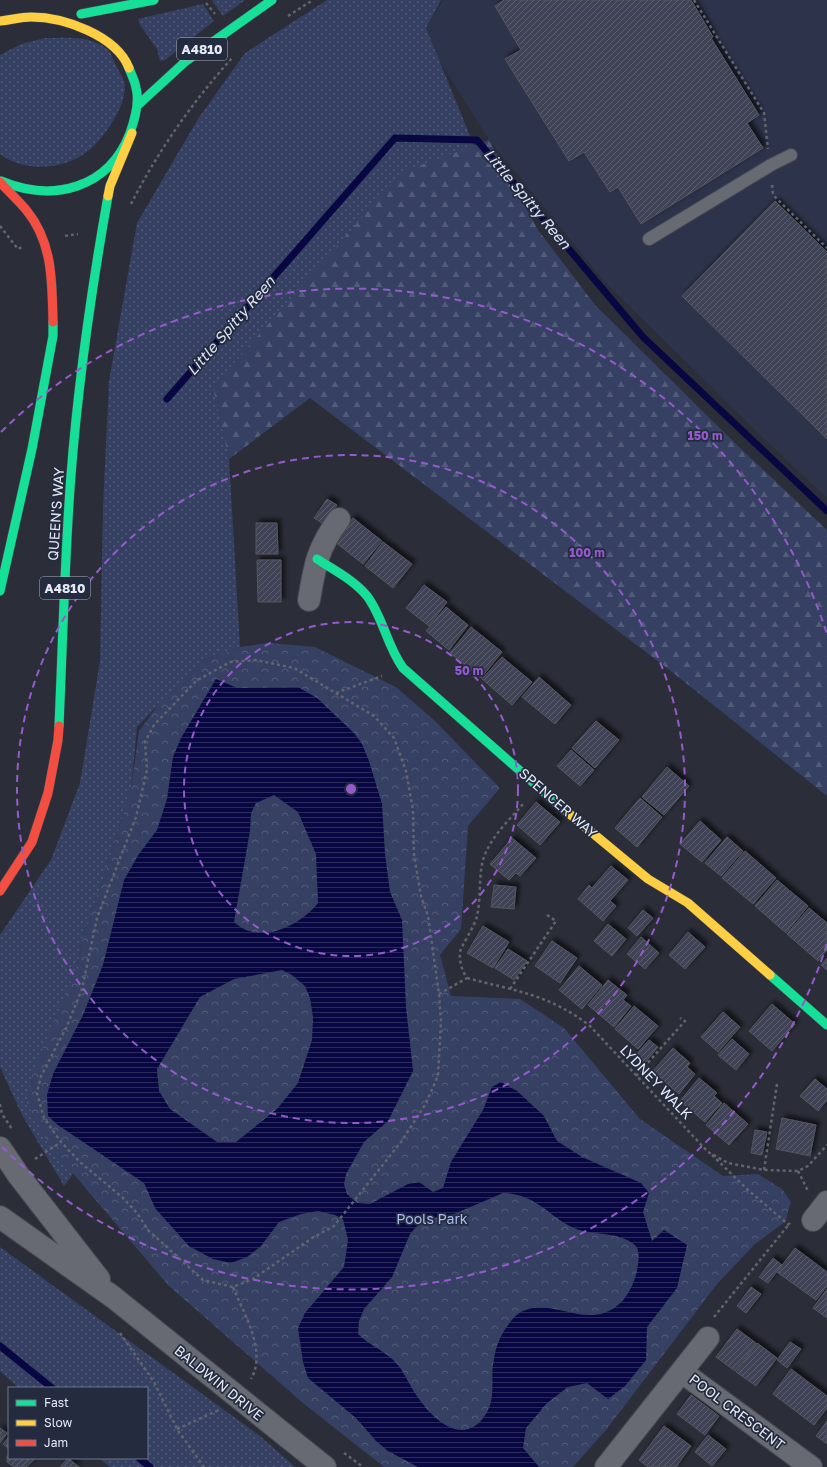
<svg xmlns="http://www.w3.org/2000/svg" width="827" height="1467" font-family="'Golos Text',sans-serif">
<defs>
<pattern id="grass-dots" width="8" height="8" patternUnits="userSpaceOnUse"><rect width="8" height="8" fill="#354063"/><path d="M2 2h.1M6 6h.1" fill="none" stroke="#525c7a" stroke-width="1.8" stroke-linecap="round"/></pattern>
<pattern id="forest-firs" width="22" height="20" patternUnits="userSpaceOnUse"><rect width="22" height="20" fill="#354063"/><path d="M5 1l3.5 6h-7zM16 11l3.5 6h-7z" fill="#525c7a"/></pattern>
<pattern id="park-crowns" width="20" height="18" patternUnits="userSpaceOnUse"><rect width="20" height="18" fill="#354063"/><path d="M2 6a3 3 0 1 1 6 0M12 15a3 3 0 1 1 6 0" fill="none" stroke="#525c7a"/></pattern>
<pattern id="water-rules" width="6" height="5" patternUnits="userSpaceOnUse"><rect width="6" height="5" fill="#080741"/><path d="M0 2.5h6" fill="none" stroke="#2c2b5d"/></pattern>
<pattern id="building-hatch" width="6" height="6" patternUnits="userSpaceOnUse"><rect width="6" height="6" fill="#3f4355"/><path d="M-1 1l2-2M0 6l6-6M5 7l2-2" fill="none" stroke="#5b5e6e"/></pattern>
<filter id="shadow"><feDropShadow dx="3.5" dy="-3.5" stdDeviation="2" flood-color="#0009"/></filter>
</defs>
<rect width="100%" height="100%" fill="#2b2e38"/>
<path fill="#2c334a" d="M443,0H827V498L761,436L604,281L489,140L432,49L426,28Z"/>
<path fill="url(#grass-dots)" d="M214,0H245L223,16L212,1Z
M327,0H441L426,28L475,148L214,387L229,459L240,647L202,660L137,727L131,789L102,883L84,931L78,964L37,1110L73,1174L64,1186L22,1115L0,1067V935L51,860L80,783L100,661L103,507L109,381L137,223L198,119L245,53Z
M203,4L214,21L165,60L160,61L157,49L140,25L138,19Z
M45,38C65,38 91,35 107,49C111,52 113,60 116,65C118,71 126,80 125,87C125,98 119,111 113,121C107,131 98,143 88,151C64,170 25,173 0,154V55L21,44Z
M0,1247L260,1436L295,1467H110L99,1458H147V1388H19L0,1371Z"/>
<path fill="url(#forest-firs)" d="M489,140L538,230L595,305L737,445L827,530V796L667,668L310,398L229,459L213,387L402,172Z"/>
<path fill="url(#park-crowns)" d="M268,643L315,647L396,687L435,721L500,788L468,826L461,929L440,955L451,996L520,999L564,1028L640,1119L723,1176L758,1174L782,1189L791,1202L785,1222L755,1244L717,1284L606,1430L573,1467H384L303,1403L168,1285L48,1144L27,1103L32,1074L78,964L84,931L102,883L131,789L139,731L162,700L202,660L240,647Z"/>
<path fill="url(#water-rules)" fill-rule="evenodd" d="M216,679L237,688L298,687L317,698L354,733L362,744L369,761L382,804L385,854L390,892L402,920L406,1007L413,1071L388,1121L364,1142L346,1174L344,1184L347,1194L357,1203L370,1204L408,1184L419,1182L433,1192L443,1188L451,1162L483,1110L492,1087L501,1082L517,1091L544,1116L557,1141L582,1157L641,1183L649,1193L643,1212L652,1241L664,1230L687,1245L677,1288L647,1327L646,1360L625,1386L608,1399L587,1383L568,1387L547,1403L526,1428L523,1448L539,1467H418L388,1451L376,1441L356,1418L308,1378L303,1362L298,1328L305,1313L344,1267L348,1240L343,1219L335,1215L318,1211L301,1214L279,1222L261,1246L247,1257L231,1263L213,1259L189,1246L155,1208L144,1183L58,1125L48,1116L47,1095L53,1074L83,1015L103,965L124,880L139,854L157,830L167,799L173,757L181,738ZM274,795L298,812L316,854L318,903C300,926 259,946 234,922L250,831L251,813L256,803ZM282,970L292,975L305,986L310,998L313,1017L312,1040L298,1083L277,1109L236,1142H217L170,1109L159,1091L157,1069L200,997L234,979ZM503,1193C541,1194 553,1224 583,1231C601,1235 620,1233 635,1245C641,1251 638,1263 637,1271C634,1283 628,1297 618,1305C587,1331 554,1297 523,1311C514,1315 509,1324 504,1331C499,1339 495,1350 494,1359C489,1383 499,1401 480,1422C476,1426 470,1429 464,1430C445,1431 427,1411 417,1396C408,1384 404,1369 392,1359C381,1349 369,1345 358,1334L359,1321L364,1309L392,1277L410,1234L417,1226L425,1220L454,1214Z"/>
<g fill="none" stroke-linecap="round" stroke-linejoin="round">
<path stroke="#080741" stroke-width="7" d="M167,399L395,138L477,140L643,337L827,511
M0,1346L52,1388
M139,1458L150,1467"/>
</g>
<path fill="url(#building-hatch)" stroke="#53565e" filter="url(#shadow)" d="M504,0H691L713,37L711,38L759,115L747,123L763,148L641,224L618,187L610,192L584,152L569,161L505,59L521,50L495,6Z
M775,201L827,252V427L821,433L682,296Z
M827,427V439L821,433Z
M327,499L337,505L324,524L314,518Z
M353,518L382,541L363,564L335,542Z
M256,523H277L278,554H256Z
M383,542L412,564L393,588L365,566Z
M257,560H281V602H258Z
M424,585L447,602L429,626L406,608Z
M446,607L468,625L449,650L426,631Z
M471,627L502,652L481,678L450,653Z
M502,657L532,682L512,705L482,679Z
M539,677L571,705L555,724L522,697Z
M596,721L619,740L595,768L572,748Z
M571,750L594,770L580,786L557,766Z
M667,767L689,786L664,815L642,797Z
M640,798L662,817L637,847L615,828Z
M536,802L560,822L540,845L517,825Z
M700,821L721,840L702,862L680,844Z
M727,837L743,851L721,876L705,863Z
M512,838L536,858L520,876L516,873L509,880L490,864Z
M745,851L776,878L753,904L722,878Z
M611,866L628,880L610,901L616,906L603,921L578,899L589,885L592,888Z
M777,880L808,906L786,933L755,906Z
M494,885L516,887L514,909L491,907Z
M809,908L827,923V950L818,961L787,934Z
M643,910L653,918L637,936L628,928Z
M608,924L626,939L612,956L594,941Z
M483,926L509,942L493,968L467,953Z
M688,932L705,947L685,969L669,955Z
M641,937L659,953L645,969L627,954Z
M552,941L577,958L560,983L535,966Z
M508,949L527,961L514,980L495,968Z
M827,958V970L821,965Z
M579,966L602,985L582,1009L559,990Z
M608,980L627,995L623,1000L631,1006L614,1027L588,1005Z
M772,1004L795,1024L772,1051L749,1031Z
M634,1006L658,1026L638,1049L615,1029Z
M723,1012L740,1027L718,1052L701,1037Z
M732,1039L749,1054L736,1070L718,1055Z
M649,1040L658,1047L643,1065L634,1057Z
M673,1048L690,1063L687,1067L695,1074L679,1094L653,1071Z
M699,1078L717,1093L714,1096L722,1103L705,1122L680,1101Z
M815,1079L827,1089V1100L818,1111L800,1096Z
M724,1103L748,1124L729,1145L706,1125Z
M782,1118L816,1125L810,1156L776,1149Z
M755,1130L767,1132L762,1155L751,1153Z
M795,1248L827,1272V1286L816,1300L777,1272Z
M773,1258L782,1265L768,1283L759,1277Z
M751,1287L761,1294L746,1313L737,1306Z
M827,1289V1318L813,1308Z
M737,1329L756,1343L735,1371L716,1357Z
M790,1342L801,1349L787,1368L777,1360Z
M757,1343L777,1358L756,1386L736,1372Z
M791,1369L827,1396V1408L814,1425L773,1394Z
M691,1395L719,1416L705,1435L677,1414Z
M827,1421V1444L816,1436Z
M664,1426L691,1446L676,1467H648L639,1460Z
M0,1428L7,1433L0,1443Z
M708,1435L726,1449L712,1466L695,1452Z
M9,1437V1449L3,1444Z
M9,1454V1458H36L26,1467H14L7,1462V1457Z
M68,1458L79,1467H60Z"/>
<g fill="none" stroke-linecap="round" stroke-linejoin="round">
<g stroke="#464952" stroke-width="14">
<path id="lane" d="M649,239L771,165L791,155"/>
</g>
<g stroke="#464952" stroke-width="24">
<path id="street" d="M309,600C315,565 317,549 339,519
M0,1148L19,1176L99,1279
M0,1217L113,1297L325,1467
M813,1220L827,1202
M682,1372L811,1467
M606,1467L708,1338"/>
</g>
<g stroke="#464952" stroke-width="10">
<path id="fast" d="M81,14L154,0
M138,105L186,61L272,0
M1,181C54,203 109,188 130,133C135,119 140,102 136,88C135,81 131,74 129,68
M317,559C334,570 354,580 367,596C383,617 387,646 403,668L560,806
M0,591L32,449L53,336V322
M59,726C62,657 64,589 68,520C74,411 89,303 108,196
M770,975L827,1025"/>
</g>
<g stroke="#464952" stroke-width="10">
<path id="slow" d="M0,21C10,20 21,17 31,17C63,17 116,35 129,68
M108,196L110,186L132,133
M560,806L648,879L688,903L770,975"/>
</g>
<g stroke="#464952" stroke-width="10">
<path id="jam" d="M0,182C9,192 19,201 27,211C53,243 52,283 53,322
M0,891L32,842L48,793L58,740L59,726"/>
</g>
<path stroke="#62656d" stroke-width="2.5" stroke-dasharray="3 3" stroke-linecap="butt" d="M694,0L764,113L768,149
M206,3L215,14
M288,16L313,0
M772,185L773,195L827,248
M131,204C158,151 193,101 233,57
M0,226L18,249L22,247
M65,236L78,234
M336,693L382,676
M467,978C515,991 549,994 590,1026L708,1152L728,1163L764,1170L798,1171L808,1166L827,1145
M510,989L556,921L547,915
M439,994L467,978C462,971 459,961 460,952C462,944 474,928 477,916C482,895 477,868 487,850C495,833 511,818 523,804
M636,1076L685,1021L680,1018
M0,1104L2,1114L12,1129
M712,1155L748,1190L789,1225
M35,1159L61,1142L44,1118L37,1093L41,1076L67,1026L82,989L97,918L136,817L147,770L145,742L154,725L196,681L230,662L256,660L294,668L374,716L394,738L406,771L413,810L414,855L421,896L428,916L439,994L441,1022L438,1076L425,1105L401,1142L334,1226L312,1238L253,1279L233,1287L203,1280L148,1230L137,1213L123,1198L80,1162L61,1142
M764,1170L777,1084
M798,1171L808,1191
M233,1287C244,1314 267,1351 251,1379
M714,1317L790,1223
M120,1333L154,1382L177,1429L204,1467
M177,1429L219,1410
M344,1453L363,1467"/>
<use href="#lane" stroke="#676a72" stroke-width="12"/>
<use href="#street" stroke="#676a72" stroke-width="22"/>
<use href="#fast" stroke="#16e098" stroke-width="9"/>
<use href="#slow" stroke="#ffcf43" stroke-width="9"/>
<use href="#jam" stroke="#f24e42" stroke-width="9"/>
</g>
<g fill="none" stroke="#955bcd" stroke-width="2" stroke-dasharray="7 5">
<circle cx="351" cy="789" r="167"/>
<circle cx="351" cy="789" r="334"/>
<path d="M827 944A500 500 0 0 1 1 1146M1 432A500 500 0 0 1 827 634"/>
</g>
<g text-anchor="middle" stroke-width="3.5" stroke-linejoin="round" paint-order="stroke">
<g fill="#252b3e" stroke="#abb0bf" stroke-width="1">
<rect x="177" y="38" width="50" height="22" rx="3"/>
<rect x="40" y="577" width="50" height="22" rx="3"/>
</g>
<g font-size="13" font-weight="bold" fill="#e4e9f6">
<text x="202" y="54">A4810</text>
<text x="65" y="593">A4810</text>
</g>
<g font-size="14" fill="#e4e9f6" stroke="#252b3e">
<text transform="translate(56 514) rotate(-86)" y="5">QUEEN'S WAY</text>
<text transform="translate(558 803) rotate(41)" y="5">SPENCER WAY</text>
<text transform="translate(656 1082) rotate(46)" y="5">LYDNEY WALK</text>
<text transform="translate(219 1383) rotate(39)" y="5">BALDWIN DRIVE</text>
<text transform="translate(737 1412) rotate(37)" y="5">POOL CRESCENT</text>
</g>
<g font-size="14" fill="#a8bdf7" stroke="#252b3e">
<text x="432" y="1224">Pools Park</text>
</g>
<g font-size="15" font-style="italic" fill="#dbe3f7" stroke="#252b3e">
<text transform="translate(527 199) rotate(50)" y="5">Little Spitty Reen</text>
<text transform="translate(231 326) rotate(-49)" y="5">Little Spitty Reen</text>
</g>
</g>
<circle cx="351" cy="789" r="6" fill="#955bcd" stroke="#252b3e" stroke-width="2"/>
<g font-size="12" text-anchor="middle" font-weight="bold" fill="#955bcd" stroke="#252b3e" stroke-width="3.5" stroke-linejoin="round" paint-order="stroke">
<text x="705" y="440">150 m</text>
<text x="587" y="557">100 m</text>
<text x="469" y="675">50 m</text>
</g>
<rect x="8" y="1387" width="140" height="72" fill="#252b3e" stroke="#717788"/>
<rect x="16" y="1400" width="20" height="6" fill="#16e098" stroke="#717788"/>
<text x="44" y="1407" font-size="12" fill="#e4e9f6">Fast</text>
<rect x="16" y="1420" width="20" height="6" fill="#ffcf43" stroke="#717788"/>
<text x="44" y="1427" font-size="12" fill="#e4e9f6">Slow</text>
<rect x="16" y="1440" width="20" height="6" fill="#f24e42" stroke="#717788"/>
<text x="44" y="1447" font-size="12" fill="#e4e9f6">Jam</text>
</svg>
